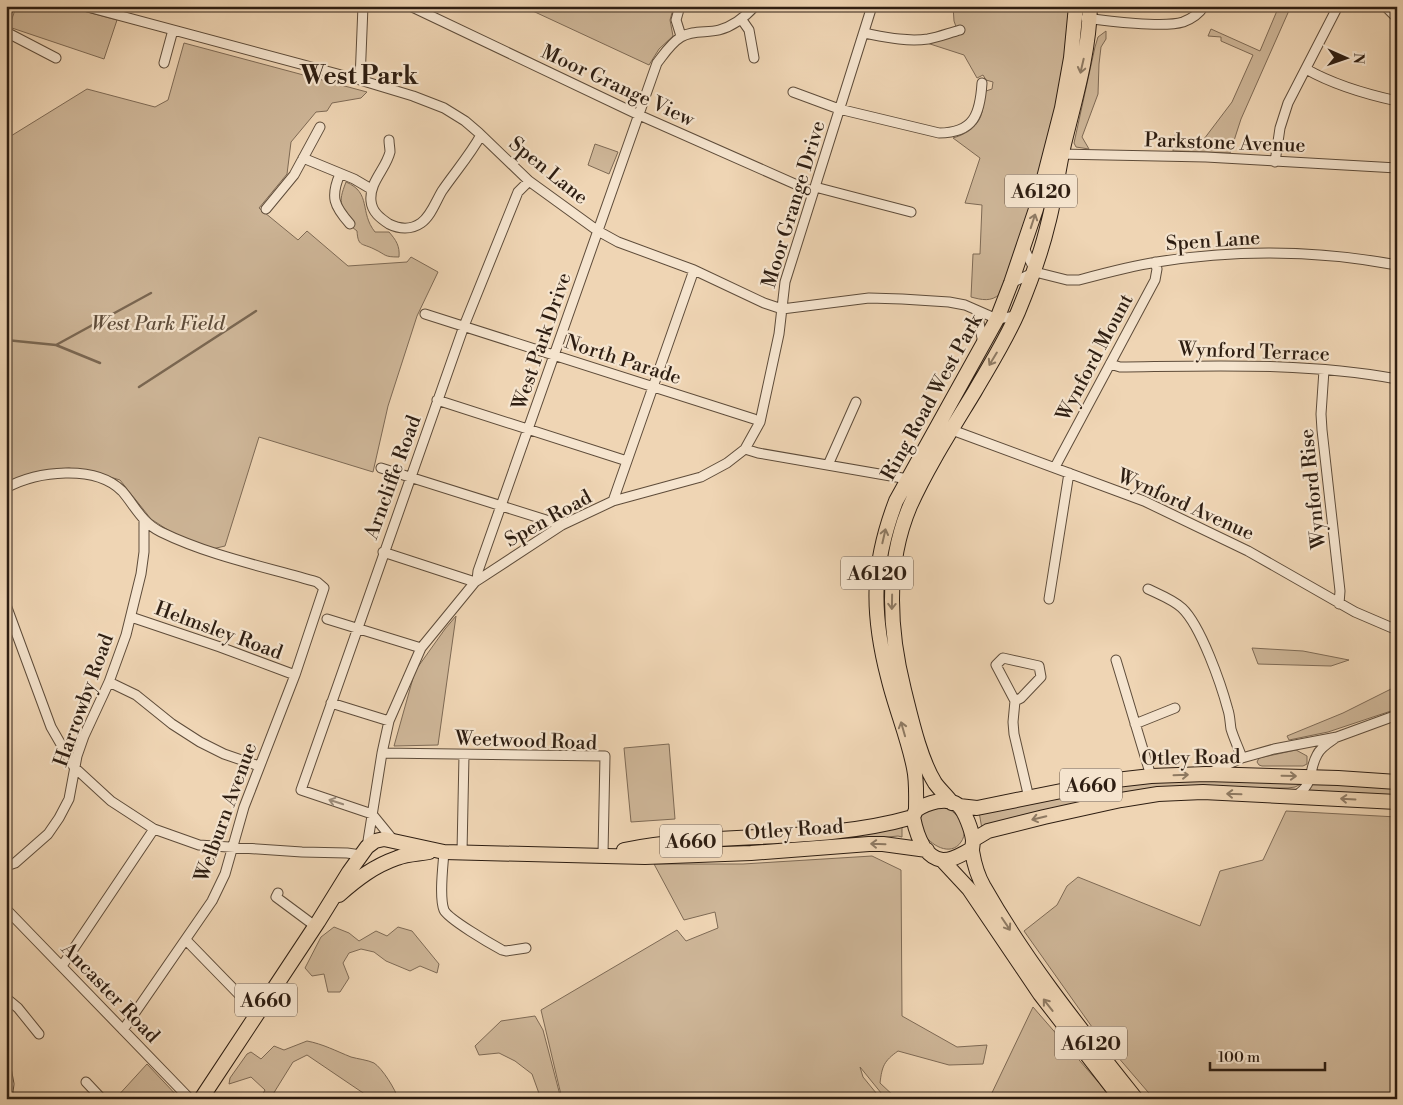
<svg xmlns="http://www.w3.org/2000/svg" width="1403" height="1105" font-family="'Libre Bodoni',serif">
<rect width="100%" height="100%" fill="#efd5b4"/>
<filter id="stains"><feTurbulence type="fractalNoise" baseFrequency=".004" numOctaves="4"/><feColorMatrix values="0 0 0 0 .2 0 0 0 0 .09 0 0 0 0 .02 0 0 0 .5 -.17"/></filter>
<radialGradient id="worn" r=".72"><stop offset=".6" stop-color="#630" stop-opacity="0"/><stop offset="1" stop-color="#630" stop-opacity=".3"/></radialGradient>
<path fill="#ceb698" stroke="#7e6a55" d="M22,6H65L117,20L104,59L9,27L15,10Z
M522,6H674L670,20L673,36L659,49L649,65Z
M953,6H1070L1065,58L1057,102L1031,209L1000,294C991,302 982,300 971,297L973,254H980L982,205L965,203L980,158L953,138C967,134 979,126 982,112C984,105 983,98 986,91L992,89L993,82L986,80L983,75L977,78L964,55L927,43L959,35L954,21Z
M1279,6H1291L1241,119L1230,153L1173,151V146H1176L1175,133L1181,138L1204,139L1232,102L1253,55L1221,41V37L1208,36L1211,29L1260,51Z
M1106,31V39L1101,47L1099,64L1098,94L1082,137L1089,149L1076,147L1074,143L1095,47L1098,37Z
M184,43L367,92L361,98L332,103L327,111L316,112L291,142L287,174L259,208L298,240L307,231L348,266L407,262L411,257L438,272L417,316L388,406L373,472L259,437L225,546L212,549L171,532L151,519L120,480L110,477L69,468L44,471L6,484V139L87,89L155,107L168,100Z
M595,144L618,152L609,174L588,165Z
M346,182C372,193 359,212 375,232H389C396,240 400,246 399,257C383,257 387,255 374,249C362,243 358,247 357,231L352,227L355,223C341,205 337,205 346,182Z
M456,616L438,745L394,746L415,671L445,629Z
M1252,648L1303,651L1349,660L1331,666L1258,664Z
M1397,686V709L1328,732L1289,740L1287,736L1343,713Z
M669,744L675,819L631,822L624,748Z
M1296,750L1307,756V764L1303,766H1262L1259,765L1257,762L1259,758Z
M1167,779L1301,784L1295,787L1288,788H1193L982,829L979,812L1133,782Z
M1313,781L1397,787V798L1308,793Z
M943,807C956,810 971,828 961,842C945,866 902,823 928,810C932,808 938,808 943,807Z
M1286,811L1397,817V1099H1154L1092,1027L1024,931L1057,905L1067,886L1078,877L1200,926L1220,871L1263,860Z
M902,825V837L898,836L795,846L794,840Z
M872,856L901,870L902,1016L957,1047L987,1045L983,1064L949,1065L898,1051C884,1061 882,1066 880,1083L897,1099H886L860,1067L863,1077L881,1099H562L541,1010L677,930L686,941L718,928L715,912L684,920L654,864H743Z
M334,927L349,933L359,941L376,931L387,936L398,927L412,931L439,964L437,973L420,966L410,971L386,961L374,952L361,949L349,953L343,963L349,978L340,992H328L324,974L312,976L305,968L321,937Z
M1033,1007L1113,1099H989Z
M535,1016L543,1030L561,1099H541L532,1074L515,1061L499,1053L479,1055L475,1046L501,1021Z
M307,1041C323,1044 336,1051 351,1057C358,1059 368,1060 374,1063C382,1068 396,1090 398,1099H372L307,1055L293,1062L270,1099H260L265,1090L251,1077L229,1084L230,1078L247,1054L251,1052L261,1059L274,1046L284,1050Z
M147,1064L180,1099H115Z"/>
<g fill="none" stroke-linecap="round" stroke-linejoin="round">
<path stroke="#7a6752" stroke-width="2.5" d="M6,340L56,345L151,293
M56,345L100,363
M139,387L256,311"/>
<g stroke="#5e4c3a" stroke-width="11">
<path id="minor" d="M84,6L360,80L413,96L444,108L465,121L479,133L529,181L598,231L618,242L694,270L764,303L782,309L869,298L902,299L949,302L965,305L997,319L1016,316
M410,6L639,115L813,192
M680,6L676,20L681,36
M1385,6L1397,18
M6,9L7,6
M1086,18C1107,21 1164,28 1183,22C1191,19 1199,14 1204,6
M742,20L749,30L754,58
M6,32L56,58
M864,33C885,37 906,42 928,39C939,37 949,33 960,30
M164,63L173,30
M1306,69C1334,85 1365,94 1397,101
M360,80L363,6
M793,92L839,109L939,133C974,133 980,114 982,83
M389,140C389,144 390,148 390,152C386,169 369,182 371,201C372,212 380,218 389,224C399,229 411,230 421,223C431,216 436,201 442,191C455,172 470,155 481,135
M1059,154L1206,157L1397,168
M303,158L354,179L371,189
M1275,162L1280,128L1288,103L1338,6
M340,174C330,197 334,206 350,224
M815,187L911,212
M266,209L294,175L320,127
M1024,248L1035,271
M1011,283L1035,272L1067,280H1079C1105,273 1131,266 1157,262C1237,249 1317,250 1397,265
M977,311L983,344
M425,314L754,419
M1110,364L1120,367C1212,366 1306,362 1397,379
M1324,370L1321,414L1322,430L1340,591L1339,604
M437,400L627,461
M952,430L1144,501L1248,551L1355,612L1397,630
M745,449L758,453L908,479
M828,465L856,402
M1055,467L1155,280L1157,269L1155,262
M381,468L562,525
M6,488C37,471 95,464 122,491C135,506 142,523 161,532C210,556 266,567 317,582L324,588L295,675L244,807L225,874L212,901L123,1030
M613,501L694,270
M383,552L475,582
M477,580L478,571L657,63C664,54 671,43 681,37C692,30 707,33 719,30C734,26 745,17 755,6
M1148,589C1160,595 1172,599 1182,608C1201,626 1221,684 1228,710C1230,716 1230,723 1231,729C1234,739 1239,749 1242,758
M1049,599L1069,473
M6,605L51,727L74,767L111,801L154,829L199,845L302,852L347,853L361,855
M131,617L220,647L295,675
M327,619L421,648
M1116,660L1151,776
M109,682L136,695L172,724L200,742L224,754L259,766
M1015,701L996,665L1003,658L1039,666L1041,677L1021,698L1015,701L1013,722L1014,734L1029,798
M331,703L389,721
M1135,724L1175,708
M382,753L605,756L603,854
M1211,772L1242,758L1274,749L1337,737L1397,715
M1295,796C1315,784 1308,771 1317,755C1320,748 1328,743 1334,739
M372,814L301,790L464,326L518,192L529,181
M372,814L394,841
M367,847L382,753L389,721L421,648L475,582L562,525L613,501L701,477L727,463L745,449L760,422L779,334L785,282L872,6
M444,852C443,866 439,897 444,910C448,919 491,944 502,950L506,951L526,948
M462,852L464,755
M6,866L15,863L48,834L59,818L69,799L77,756L84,736L109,682L126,635L141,574L144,552V520
M278,893L276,897L315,926
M6,909L190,1099
M186,940L258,1014
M62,966L154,829
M6,998L18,1008L39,1034
M6,1068L9,1084L7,1099
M86,1082L102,1099"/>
</g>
<g stroke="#2e1e12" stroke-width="16">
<path id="highway" d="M952,803C947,796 940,790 935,783C920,759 911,718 904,690C889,630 885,565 910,506C928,466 952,429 975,391C990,365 1006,340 1018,312C1030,283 1041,254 1048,224C1055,198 1058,171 1064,144C1075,99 1089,53 1090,6
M959,806L977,808L1116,780L1151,776L1206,774L1338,778L1397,782
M916,810C927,803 946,796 958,805C965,811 972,831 973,840C973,844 972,847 972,851C974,863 978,877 984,887C1027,963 1082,1031 1136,1099
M913,817L916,810C916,797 917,782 914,768C908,737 895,707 888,677C871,611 872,564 896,501L997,319L1011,283L1036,209L1062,108L1071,58L1076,6
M913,817C916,832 923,857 942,860C953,861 963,853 972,849
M973,840L988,831L1044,817L1121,800L1158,794L1203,792L1397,802
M624,850C719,831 819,844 913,817
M942,860L969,889L1040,994L1121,1099
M339,895C357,879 374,866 397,858C407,854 418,854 429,852
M201,1099L318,922L349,872L367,847L375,841L384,839L444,852L645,857L751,853L869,844H883L927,850"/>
</g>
<use href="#minor" stroke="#f5e4ce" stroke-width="9"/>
<use href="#highway" stroke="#efd5b4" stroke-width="14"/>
</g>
<defs><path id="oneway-shaft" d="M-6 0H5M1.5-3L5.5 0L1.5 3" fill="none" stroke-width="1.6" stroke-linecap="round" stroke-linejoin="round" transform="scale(1.25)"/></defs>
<g stroke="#8e7a63">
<use href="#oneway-shaft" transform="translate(1082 66) rotate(103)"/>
<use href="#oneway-shaft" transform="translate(1033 221) rotate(-72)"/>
<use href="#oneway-shaft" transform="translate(993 359) rotate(121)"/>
<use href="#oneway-shaft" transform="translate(884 536) rotate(-77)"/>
<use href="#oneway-shaft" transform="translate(892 602) rotate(91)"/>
<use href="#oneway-shaft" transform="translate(903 729) rotate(-106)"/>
<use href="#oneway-shaft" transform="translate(1181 775) rotate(-2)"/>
<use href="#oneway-shaft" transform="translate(1289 776) rotate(1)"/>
<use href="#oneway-shaft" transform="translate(1234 794) rotate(-178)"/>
<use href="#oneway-shaft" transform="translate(1348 799) rotate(-177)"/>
<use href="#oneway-shaft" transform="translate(1039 818) rotate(167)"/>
<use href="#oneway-shaft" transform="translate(878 844) rotate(-178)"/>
<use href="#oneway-shaft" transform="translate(1006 924) rotate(56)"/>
<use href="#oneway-shaft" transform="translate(1048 1005) rotate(-128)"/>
</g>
<use stroke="#9b8b79" href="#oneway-shaft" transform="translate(336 802) rotate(-162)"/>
<g text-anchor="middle" stroke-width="4.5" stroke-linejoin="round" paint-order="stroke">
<g fill="#f5e4ce" stroke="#6a594a" stroke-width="1">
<rect x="1005" y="174.5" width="72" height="33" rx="4"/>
<rect x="841" y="556.5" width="72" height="33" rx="4"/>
<rect x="1060" y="768.5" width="62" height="33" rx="4"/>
<rect x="660" y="824.5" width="62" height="33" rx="4"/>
<rect x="235" y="983.5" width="62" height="33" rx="4"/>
<rect x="1055" y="1026.5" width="72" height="33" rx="4"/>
</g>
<g font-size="19" font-weight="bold" fill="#2e1e12">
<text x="1041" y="198">A6120</text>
<text x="877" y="580">A6120</text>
<text x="1091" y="792">A660</text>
<text x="691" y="848">A660</text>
<text x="266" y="1007">A660</text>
<text x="1091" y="1050">A6120</text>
</g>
<g font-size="20" fill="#2e1e12" stroke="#f5e4ce">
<text transform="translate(618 85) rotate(25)" y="7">Moor Grange View</text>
<text transform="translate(1225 142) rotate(2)" y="7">Parkstone Avenue</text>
<text transform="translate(549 170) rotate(39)" y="7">Spen Lane</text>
<text transform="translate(793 204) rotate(-73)" y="7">Moor Grange Drive</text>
<text transform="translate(1213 240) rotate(-4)" y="7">Spen Lane</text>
<text transform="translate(541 341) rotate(-71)" y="7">West Park Drive</text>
<text transform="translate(1254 351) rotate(2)" y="7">Wynford Terrace</text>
<text transform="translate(1094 357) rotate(-62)" y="7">Wynford Mount</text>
<text transform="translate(623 359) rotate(18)" y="7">North Parade</text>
<text transform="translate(931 397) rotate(-61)" y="7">Ring Road West Park</text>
<text transform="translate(392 477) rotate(-70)" y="7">Arncliffe Road</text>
<text transform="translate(1312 489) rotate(-96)" y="7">Wynford Rise</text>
<text transform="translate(1186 504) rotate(24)" y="7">Wynford Avenue</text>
<text transform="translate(548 518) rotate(-29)" y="7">Spen Road</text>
<text transform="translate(219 630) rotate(20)" y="7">Helmsley Road</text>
<text transform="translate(83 700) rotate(-70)" y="7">Harrowby Road</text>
<text transform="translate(526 740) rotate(2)" y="7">Weetwood Road</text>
<text transform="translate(1191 757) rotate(-1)" y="7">Otley Road</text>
<text transform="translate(225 812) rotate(-70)" y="7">Welburn Avenue</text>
<text transform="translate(794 829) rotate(-4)" y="7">Otley Road</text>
<text transform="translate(111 992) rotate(46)" y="7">Ancaster Road</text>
</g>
<g font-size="20" font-style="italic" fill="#5e4c3a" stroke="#f5e4ce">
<text x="158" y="330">West Park Field</text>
</g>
<g font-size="25" font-weight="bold" fill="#2e1e12" stroke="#f5e4ce">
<text x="359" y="84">West Park</text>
</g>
</g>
<rect width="1403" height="1105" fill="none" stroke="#efd5b4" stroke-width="25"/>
<rect x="8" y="8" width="1388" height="1090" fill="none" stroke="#2e1e12" stroke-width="2.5"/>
<rect x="12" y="12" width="1378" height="1080" fill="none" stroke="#2e1e12"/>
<g transform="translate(1346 58) rotate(92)" stroke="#f5e4ce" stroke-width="4" paint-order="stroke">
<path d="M0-4L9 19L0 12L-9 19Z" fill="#2e1e12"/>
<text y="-8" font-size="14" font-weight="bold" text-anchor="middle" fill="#2e1e12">N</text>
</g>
<path d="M1210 1062v8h115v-8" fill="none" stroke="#2e1e12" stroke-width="2.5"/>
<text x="1218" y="1062" font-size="15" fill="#2e1e12" stroke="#f5e4ce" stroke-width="4" paint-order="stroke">100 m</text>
<rect width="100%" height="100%" filter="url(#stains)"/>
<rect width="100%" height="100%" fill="url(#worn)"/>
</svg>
